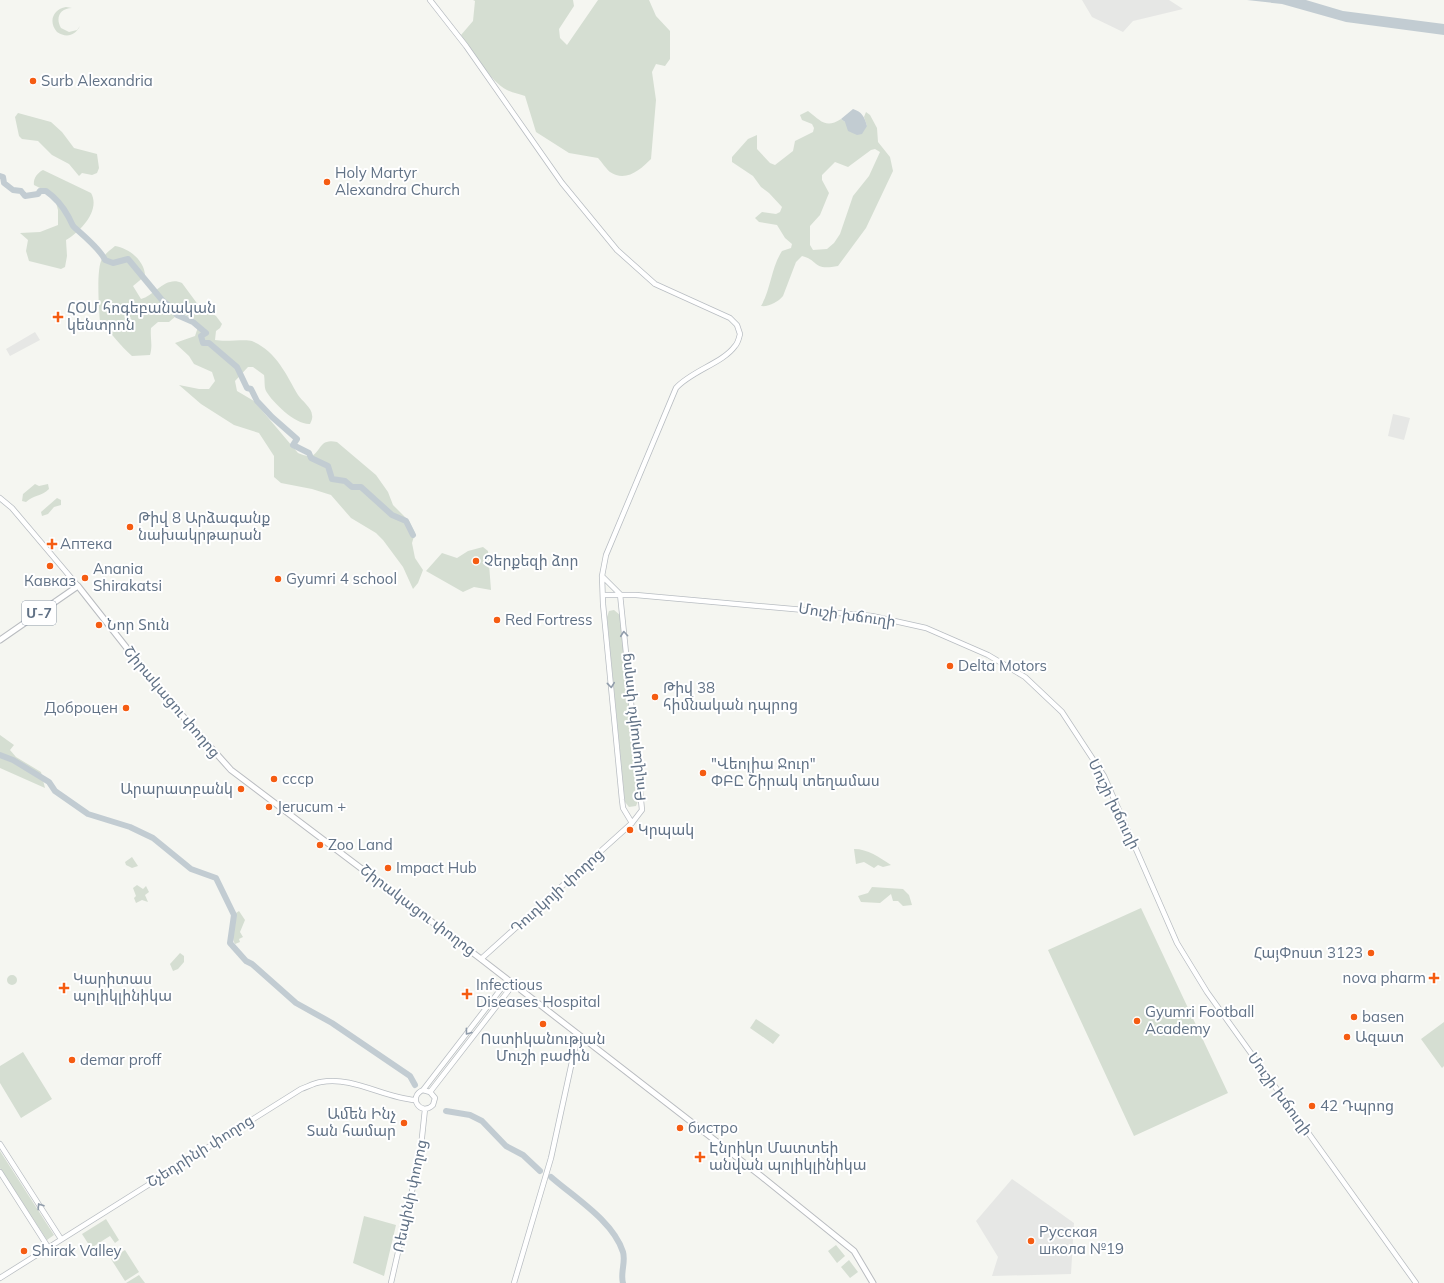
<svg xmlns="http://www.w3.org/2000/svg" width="1444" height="1283" font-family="Mulish,'Noto Sans Armenian',sans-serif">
<rect width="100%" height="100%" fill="#f5f6f1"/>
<path fill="#e6e7e5" d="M1082,0H1169L1183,9L1133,21L1123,32L1092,17Z
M35,332L40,340L10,356L6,349Z
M1393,414L1410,418L1404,440L1388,436Z
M1012,1179L1074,1223L1071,1274L992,1276L998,1257L976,1221Z"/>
<path fill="#d5ded2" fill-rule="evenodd" d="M473,0H573L574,6L559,29L560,38L567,45L598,0H649L656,16L670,31V59L665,66L656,64L652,72L656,100L651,159C641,169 626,183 610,172C606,169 602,162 598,158L569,153L536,132L525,96C520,94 513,93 507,90C491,82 471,50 461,35L473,21L475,1Z
M66,7L72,8C60,8 55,18 61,28L69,32L77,30L80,26C75,36 66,38 57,32C48,22 53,9 66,7Z
M808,111C821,121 826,129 841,119L845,122L867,126L864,117L866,112L870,115L877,128L878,142L890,157L893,171L866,228L838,266C812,271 819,260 802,256L796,262L783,296C778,302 769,307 761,306C771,289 771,268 782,251L791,248L792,244L785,238L777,225L759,222L755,218L762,212L776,214L780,212L782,207L769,193L761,187L753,176L732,162V157L748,139L757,135V149L770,163L775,165L793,151L795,141L813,132L814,128L812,124L802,120L800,115ZM875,149L880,152L869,176L853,196L840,234L834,243L827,249L813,250L810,245V226L820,215L829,193L822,180V175L835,162L848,167L871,150Z
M18,113L51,122L62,132L74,148L97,154L99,168L97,173L92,175L82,173L79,176L69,164L52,155L38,141L22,139L19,136L15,117Z
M43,170L91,193C101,210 80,232 66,240L67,256L65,267L61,269L29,261L26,251L28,240L20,233L40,232L58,225V210L54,195L34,185C33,179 37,173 43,170Z
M115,246C129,248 145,261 145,276L133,286L141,299C155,295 166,275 182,283L199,306L216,316L222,324L220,328L216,331L215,340C225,342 246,339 252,341C276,351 286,374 298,395C302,401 312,408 312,415C313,418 311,422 310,424C296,425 273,403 266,391C264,387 265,380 264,375L253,367H248L235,381L237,391L254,401L298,453C324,465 313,436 337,442L376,475L388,492L393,505L409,521L415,533L412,543L415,558L423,570L418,583L413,589L403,567L383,540L376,533L351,518L331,495L312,489L281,483L274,477V456L259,433L234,425L201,404L179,385L199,389H209L215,381L212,372L194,364L189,356L175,343L195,336L198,327L194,319L185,315L176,316L169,322H158L151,328C150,338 153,345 150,355L132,356C120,346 112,333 100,322C99,311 96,268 102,259C105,254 110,250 115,246Z
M35,484L39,486L48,484L49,489C41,497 35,494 26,502L22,501L23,494Z
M57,498L61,500V505L54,507L48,514L42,516L41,512Z
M483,547L488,551L491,590L474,587L463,592L426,571L442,553L457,558L468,551Z
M614,610L620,615L638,801L636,806L629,807L625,802L607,617L609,611Z
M0,735L14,745L10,750L16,757L41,772L45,788L0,768Z
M854,849C868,849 879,857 891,865L883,867L878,865L874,868L864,862L856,864Z
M132,857L138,866L132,868L126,865L125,862Z
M137,885L143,889L146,886L149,892L145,895L148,902L142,900L136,903L134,898L136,896L133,888Z
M872,887L903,889L909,895L912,905L903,906L898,901H893L891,894L880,903L861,902L858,896L868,893Z
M1141,908L1228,1093L1134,1136L1048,950Z
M239,911L245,920L240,932L243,937L239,939L240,942L235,944C230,936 235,922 236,913Z
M180,953L184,956V962L178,969L173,971L170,964Z
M7 980a5 5 0 1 1 10 0a5 5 0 1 1-10 0Z
M756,1019L780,1035L773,1044L750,1028Z
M1444,1022V1066L1442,1068L1421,1039Z
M23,1052L52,1099L21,1118L0,1083V1066Z
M0,1151L54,1235L47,1240L0,1168Z
M364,1216L396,1225L384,1276L353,1263Z
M106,1219L119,1240L115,1243L110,1236L91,1248L82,1234Z
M836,1245L845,1256L837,1263L828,1251Z
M125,1250L139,1272L125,1281L111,1259Z
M849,1260L858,1272L850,1278L841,1267Z
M139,1275L145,1283H126Z"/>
<path fill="#c2ccd2" d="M1247,0H1306L1343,11L1444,24V35L1346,22L1282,4Z
M853,109C862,112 864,116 867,126L862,134L857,135L848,131L845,122L841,119Z"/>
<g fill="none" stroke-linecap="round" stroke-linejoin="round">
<path stroke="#c2ccd2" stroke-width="6" d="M0,176L3,177L4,183L13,190L21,191L25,196L38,194L40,191H46C56,198 62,205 68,216C70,219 72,225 74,227C82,234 101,250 105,260L113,263L128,259L162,300L172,308L177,315L193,322L206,333L201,336L203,343H209L237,367L247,388L251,389L257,401L272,417L297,439L293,445L309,453L311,458L328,466L332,479L345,481L352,487H361L392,515L406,521L413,535
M0,755L13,760L49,782L55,791L88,814L130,827L153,838L191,869L216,878L234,915L230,943L246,961L252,964L296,1003L332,1023L410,1076L415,1085
M446,1111L470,1115L482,1121L506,1146L523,1155L540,1171
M551,1177C575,1198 613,1221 623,1252C626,1262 620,1273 623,1283"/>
<g stroke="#b8bdc2" stroke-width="6">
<path id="secondary" d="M430,0L466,46L562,183L617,250L655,284L730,318L737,325L740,334C739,338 738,343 735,346C723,363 691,371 676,388L606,555L602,576L603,604L622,800L623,808L632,823
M0,498L12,508L78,586
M603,595H636L872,616L926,628L988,655L1025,677L1062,712L1104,776L1177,943L1207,992L1416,1283
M481,959L632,823L642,810L620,594L602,576
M423,1090L430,1092L435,1098L433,1105C421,1117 407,1097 423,1090L504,985L511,982
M430,1092L509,990L511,982
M0,1144L61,1239
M0,1172L48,1247
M0,1278L301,1089C307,1087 314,1083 321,1082C353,1076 384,1098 415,1100
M391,1283L420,1156L425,1109
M514,1283L551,1158L578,1034"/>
</g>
<g stroke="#b9bcc0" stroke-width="7">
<path id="primary" d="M0,640L78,586L163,694L231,770L481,959L761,1176L854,1251L873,1283"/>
</g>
<use href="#secondary" stroke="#fff" stroke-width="4.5"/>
<use href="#primary" stroke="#fff" stroke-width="5"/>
</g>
<defs><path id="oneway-chevron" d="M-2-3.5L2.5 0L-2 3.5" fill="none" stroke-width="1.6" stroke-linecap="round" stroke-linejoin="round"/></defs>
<g stroke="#909caa">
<use href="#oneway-chevron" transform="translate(624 634) rotate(-95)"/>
<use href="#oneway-chevron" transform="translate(611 685) rotate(84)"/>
<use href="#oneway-chevron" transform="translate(468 1032) rotate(127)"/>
<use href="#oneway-chevron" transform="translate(40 1206) rotate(-123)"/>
</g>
<g fill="#f55c12" stroke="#fff" stroke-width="1.5">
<circle cx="33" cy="81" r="4"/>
<circle cx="327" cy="182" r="4"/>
<path d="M56 311h4v4h4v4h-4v4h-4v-4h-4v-4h4z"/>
<circle cx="130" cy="527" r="4"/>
<path d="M50 538h4v4h4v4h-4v4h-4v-4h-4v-4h4z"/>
<circle cx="476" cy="561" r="4"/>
<circle cx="50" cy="566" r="4"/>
<circle cx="85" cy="578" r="4"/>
<circle cx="278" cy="579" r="4"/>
<circle cx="497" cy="620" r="4"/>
<circle cx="99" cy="625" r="4"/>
<circle cx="950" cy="666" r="4"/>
<circle cx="655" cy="697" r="4"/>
<circle cx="126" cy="708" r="4"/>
<circle cx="703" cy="773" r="4"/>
<circle cx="274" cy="779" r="4"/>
<circle cx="241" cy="789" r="4"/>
<circle cx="269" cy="807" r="4"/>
<circle cx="630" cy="830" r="4"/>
<circle cx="320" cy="845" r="4"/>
<circle cx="388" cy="868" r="4"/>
<circle cx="1371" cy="953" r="4"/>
<path d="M1432 972h4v4h4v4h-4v4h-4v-4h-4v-4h4z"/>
<path d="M62 982h4v4h4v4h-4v4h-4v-4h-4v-4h4z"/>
<path d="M465 988h4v4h4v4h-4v4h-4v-4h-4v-4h4z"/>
<circle cx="1354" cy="1017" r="4"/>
<circle cx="1137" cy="1021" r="4"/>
<circle cx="543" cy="1024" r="4"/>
<circle cx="1347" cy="1037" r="4"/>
<circle cx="72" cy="1060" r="4"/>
<circle cx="1312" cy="1106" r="4"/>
<circle cx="404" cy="1123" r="4"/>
<circle cx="680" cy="1128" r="4"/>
<path d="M698 1151h4v4h4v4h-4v4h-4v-4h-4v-4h4z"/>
<circle cx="1031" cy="1241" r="4"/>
<circle cx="24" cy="1251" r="4"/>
</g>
<g text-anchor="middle" stroke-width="4" stroke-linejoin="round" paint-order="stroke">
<rect fill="#fff" stroke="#909caa" stroke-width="1" x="22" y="601" width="34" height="24" rx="3"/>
<g font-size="14" font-weight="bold" fill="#617286">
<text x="39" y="618">Մ-7</text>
</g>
<g font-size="15" fill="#617286" stroke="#fff" text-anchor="start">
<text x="41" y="86">Surb Alexandria</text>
<text x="335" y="178">Holy Martyr<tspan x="335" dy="17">Alexandra Church</tspan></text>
<text x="67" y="313">ՀՕՄ հոգեբանական<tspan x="67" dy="17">կենտրոն</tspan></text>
<text x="138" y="523">Թիվ 8 Արձագանք<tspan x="138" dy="17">նախակրթարան</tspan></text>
<text x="60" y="549">Аптека</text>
<text x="484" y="566">Չերքեզի ձոր</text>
<text x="93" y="574">Anania<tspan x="93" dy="17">Shirakatsi</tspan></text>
<text x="286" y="584">Gyumri 4 school</text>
<text x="50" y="586" text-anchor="middle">Кавказ</text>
<text x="505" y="625">Red Fortress</text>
<text x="107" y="630">Նոր Տուն</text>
<text x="958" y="671">Delta Motors</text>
<text x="663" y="693">Թիվ 38<tspan x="663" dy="17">հիմնական դպրոց</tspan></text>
<text x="118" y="713" text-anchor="end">Доброцен</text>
<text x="711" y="769">"Վեոլիա Ջուր"<tspan x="711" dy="17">ՓԲԸ Շիրակ տեղամաս</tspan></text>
<text x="282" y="784">ссср</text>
<text x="233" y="794" text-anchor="end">Արարատբանկ</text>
<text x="277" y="812">Jerucum +</text>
<text x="638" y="835">Կրպակ</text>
<text x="328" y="850">Zoo Land</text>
<text x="396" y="873">Impact Hub</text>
<text x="1363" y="958" text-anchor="end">ՀայՓոստ 3123</text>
<text x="1426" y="983" text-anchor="end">nova pharm</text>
<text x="73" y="984">Կարիտաս<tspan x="73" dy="17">պոլիկլինիկա</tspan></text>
<text x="476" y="990">Infectious<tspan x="476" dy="17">Diseases Hospital</tspan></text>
<text x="1145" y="1017">Gyumri Football<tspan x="1145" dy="17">Academy</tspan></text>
<text x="1362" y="1022">basen</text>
<text x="1355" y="1042">Ազատ</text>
<text x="543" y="1044" text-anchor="middle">Ոստիկանության<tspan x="543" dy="17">Մուշի բաժին</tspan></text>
<text x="80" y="1065">demar proff</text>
<text x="1320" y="1111">42 Դպրոց</text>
<text x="396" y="1119" text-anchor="end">Ամեն Ինչ<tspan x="396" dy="17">Տան համար</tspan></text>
<text x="688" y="1133">бистро</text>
<text x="709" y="1153">Էնրիկո Մատտեի<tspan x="709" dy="17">անվան պոլիկլինիկա</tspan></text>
<text x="1039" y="1237">Русская<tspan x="1039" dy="17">школа №19</tspan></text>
<text x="32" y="1256">Shirak Valley</text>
</g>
<g font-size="15" fill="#617286" stroke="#fff">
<text transform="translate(847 615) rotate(8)" y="5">Մուշի խճուղի</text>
<text transform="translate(172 702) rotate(50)" y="5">Շիրակացու փողոց</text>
<text transform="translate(633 727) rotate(-96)" y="5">Բուլվարային փողոց</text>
<text transform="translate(1114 804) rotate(64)" y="5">Մուշի խճուղի</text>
<text transform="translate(557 891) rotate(-42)" y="5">Դուդկոյի փողոց</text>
<text transform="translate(418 910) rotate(37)" y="5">Շիրակացու փողոց</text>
<text transform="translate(1280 1094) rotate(54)" y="5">Մուշի խճուղի</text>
<text transform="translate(200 1151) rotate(-32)" y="5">Շչեդրինի փողոց</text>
<text transform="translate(410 1196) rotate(-78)" y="5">Ռեպինի փողոց</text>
</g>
</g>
</svg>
